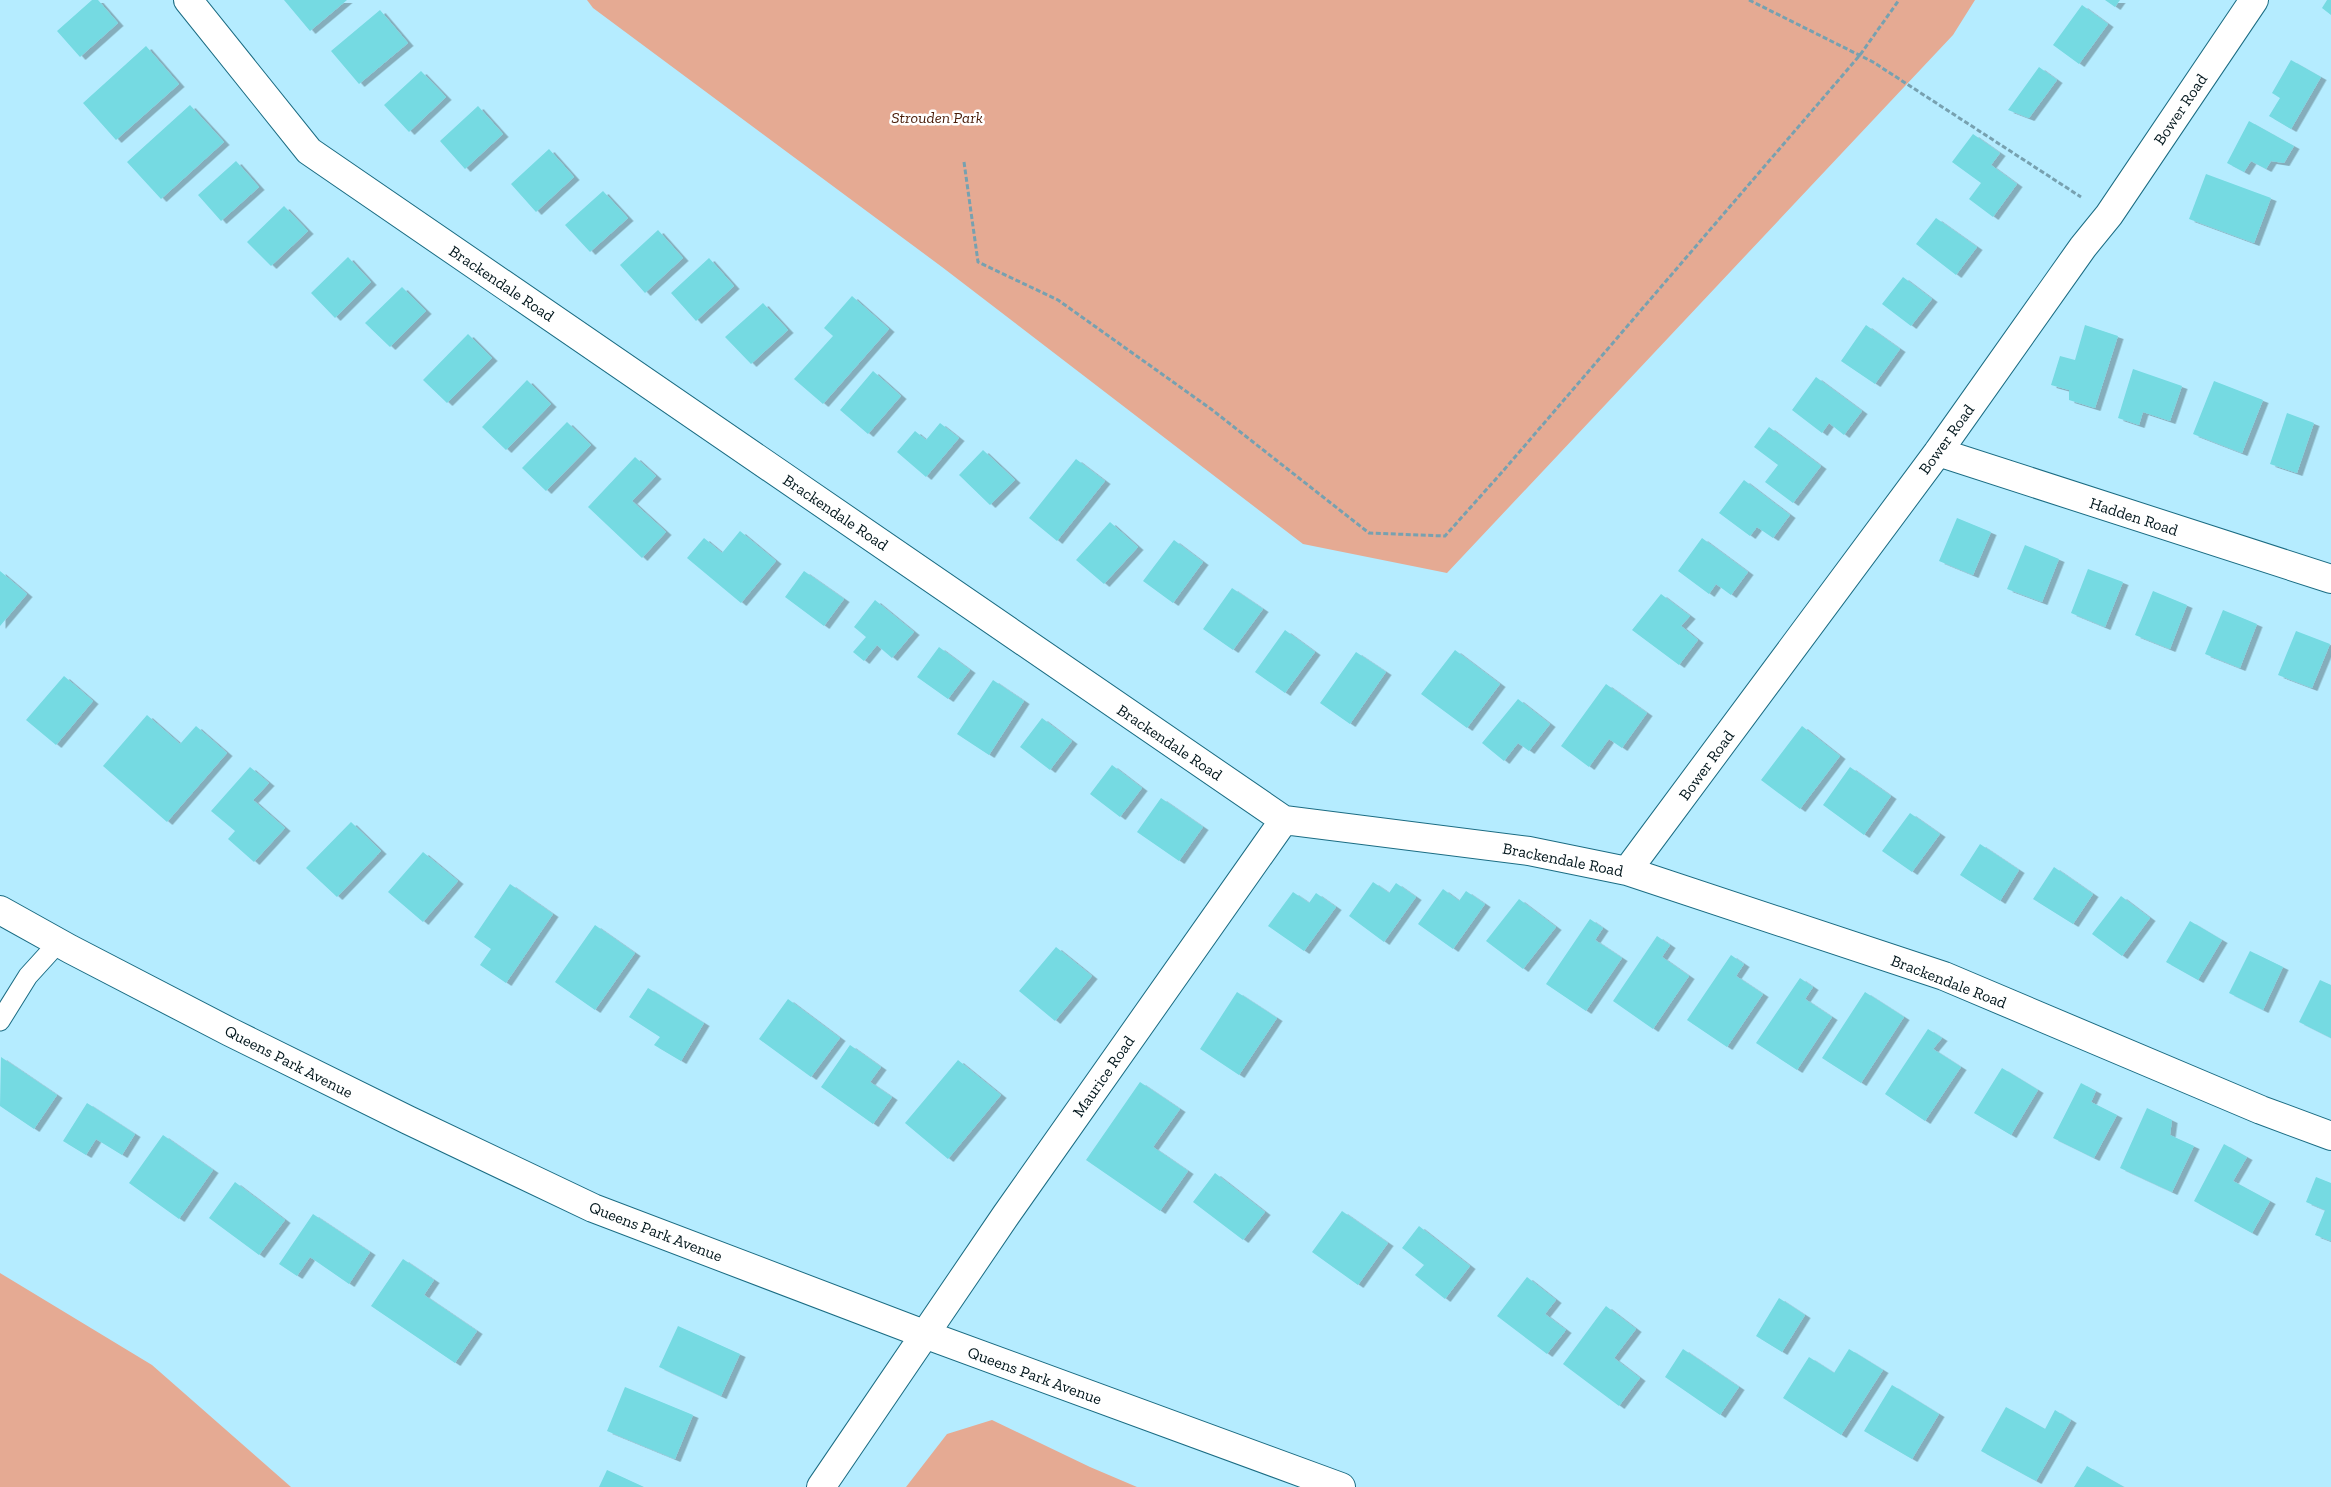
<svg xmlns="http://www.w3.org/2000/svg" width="2331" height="1487" font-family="'Zilla Slab',serif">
<defs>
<filter id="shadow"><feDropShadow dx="5.5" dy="3" stdDeviation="0" flood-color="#0004"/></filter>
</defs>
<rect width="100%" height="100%" fill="#b5ecff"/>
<path fill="#e5aa93" d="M587,0H1975L1953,35L1447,573L1303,544L942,267L593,8Z
M0,1273L152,1365L291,1487H0Z
M992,1420L1090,1467L1137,1487H906L947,1434Z"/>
<path fill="#75dae2" filter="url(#shadow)" d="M92,0H98L118,23L80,57L57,31Z
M284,0H347L310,31Z
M2105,0H2120L2115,7Z
M2327,0H2331V15L2322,8Z
M2082,5L2108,24L2079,64L2053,45Z
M380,10L408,43L359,84L331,51Z
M146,46L179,84L116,140L83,103Z
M2291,60L2321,77L2291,129L2269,116L2280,98L2272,93Z
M2039,67L2057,80L2029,118L2008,110Z
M421,71L446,97L409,132L384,105Z
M190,105L224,142L161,199L127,162Z
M478,106L503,134L465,169L440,141Z
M2249,121L2294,146L2284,163L2271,161L2266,169L2251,161L2244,172L2227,163Z
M1973,134L2000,153L1991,165L2017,184L1993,217L1969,199L1981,183L1952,162Z
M549,149L574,177L536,212L511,184Z
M236,161L259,187L221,221L198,195Z
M2206,174L2271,198L2254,243L2189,219Z
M603,191L628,218L590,252L565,225Z
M284,206L308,231L271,266L247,242Z
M1936,218L1977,247L1956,275L1916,244Z
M658,230L683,258L645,293L620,265Z
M348,257L371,282L335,318L311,293Z
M709,258L734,286L696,321L671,293Z
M1903,277L1932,299L1911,326L1882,304Z
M402,287L426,311L390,347L365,323Z
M852,296L889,329L823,404L794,379L833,336L824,328Z
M763,303L788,330L751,364L725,337Z
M1866,325L1900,349L1875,384L1841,361Z
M2085,325L2118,336L2095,408L2069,400V390L2051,385L2060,356L2075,360Z
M468,334L492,358L447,403L423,380Z
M2133,369L2182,386L2170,421L2143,412L2139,425L2118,418Z
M873,371L901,396L868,434L840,410Z
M1816,377L1862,411L1844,435L1829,423L1822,433L1792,410Z
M527,380L551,404L506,450L482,427Z
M2214,381L2263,400L2242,453L2193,434Z
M2287,413L2314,423L2297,473L2270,464Z
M567,422L591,445L546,491L522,468Z
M940,423L959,438L926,477L897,452L915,431L926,440Z
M1769,427L1821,466L1793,503L1765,482L1778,465L1754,447Z
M983,450L1015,480L990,505L959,475Z
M635,457L656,476L632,501L666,532L642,558L588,507Z
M1076,459L1105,481L1057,541L1029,518Z
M1744,480L1790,515L1773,538L1757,527L1750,536L1719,513Z
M1957,518L1991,532L1973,575L1939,561Z
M1110,522L1138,547L1104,584L1076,560Z
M740,531L776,561L741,603L687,558L704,538L722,553Z
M1702,538L1748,572L1731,595L1716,584L1709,594L1678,571Z
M1174,540L1203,562L1173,603L1143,581Z
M2025,545L2059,559L2042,602L2007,589Z
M2088,569L2123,582L2105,627L2071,613Z
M0,571L27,594L0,626Z
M804,571L844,599L824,626L785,597Z
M1232,588L1263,609L1233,650L1203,629Z
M2153,591L2187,605L2170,649L2135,635Z
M1661,594L1690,616L1681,626L1698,640L1679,665L1632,630Z
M875,600L914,632L892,658L877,645L864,661L853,652L866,637L854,627Z
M2223,610L2257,624L2240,668L2205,654Z
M1285,630L1315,652L1285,693L1255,672Z
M2296,631L2330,644L2312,688L2278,675Z
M939,647L970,670L948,699L917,677Z
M1455,650L1500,684L1467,728L1421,694Z
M1356,652L1386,672L1350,724L1320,703Z
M64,676L93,701L56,745L26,720Z
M993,680L1024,701L989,755L957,734Z
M1606,684L1647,713L1622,748L1609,739L1589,767L1561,746Z
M1518,699L1550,724L1529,751L1518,743L1504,761L1482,743Z
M147,715L180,744L196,726L227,753L167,822L103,766Z
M1042,718L1072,741L1050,770L1020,747Z
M1802,726L1840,756L1800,809L1761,780Z
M1112,765L1142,788L1120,817L1090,794Z
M250,767L269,783L253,800L285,828L254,862L228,839L235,831L211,811Z
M1850,767L1891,796L1864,835L1823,805Z
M1161,798L1203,827L1179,861L1137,832Z
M1910,813L1940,834L1912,872L1882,851Z
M351,822L381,851L337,897L306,868Z
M1980,844L2019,870L2000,901L1960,875Z
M423,852L458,881L423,922L388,892Z
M2054,867L2093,894L2073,924L2033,899Z
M1373,882L1389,893L1396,883L1416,897L1384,942L1349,916Z
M510,884L553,914L506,983L480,965L491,949L474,937Z
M1443,889L1459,901L1466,891L1485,904L1453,949L1418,924Z
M1293,892L1309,903L1316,893L1336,907L1304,951L1268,926Z
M2121,896L2150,918L2122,956L2092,934Z
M1519,899L1556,927L1523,969L1486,941Z
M1590,919L1603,928L1595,940L1622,958L1586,1011L1546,984Z
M2190,921L2222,940L2198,980L2166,962Z
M595,925L635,953L595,1010L555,982Z
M1657,936L1670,945L1662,957L1689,976L1653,1029L1613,1001Z
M1056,947L1092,976L1055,1021L1019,991Z
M2250,951L2283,967L2263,1010L2229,993Z
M1731,955L1744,964L1736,976L1763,994L1727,1047L1687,1020Z
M1800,978L1813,987L1805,999L1832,1017L1797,1070L1756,1043Z
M2320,980L2331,985V1038L2299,1022Z
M648,988L704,1023L681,1061L654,1045L660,1037L629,1017Z
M1237,992L1277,1018L1239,1075L1200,1049Z
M1865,992L1904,1017L1861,1083L1822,1058Z
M788,999L840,1038L811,1077L759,1039Z
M1928,1029L1942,1038L1933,1049L1961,1067L1925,1121L1885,1094Z
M850,1045L881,1067L870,1082L892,1097L873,1124L821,1087Z
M1,1057L57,1095L34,1129L0,1106Z
M958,1060L1001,1095L948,1159L905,1123Z
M2002,1068L2038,1090L2011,1135L1974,1113Z
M1140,1082L1180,1109L1153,1147L1188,1171L1160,1211L1086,1160Z
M2081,1083L2096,1091L2091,1102L2117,1115L2094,1158L2053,1138Z
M87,1103L135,1134L122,1155L96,1139L86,1155L63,1141Z
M2147,1108L2172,1120L2170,1135L2194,1146L2172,1192L2120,1168Z
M163,1135L213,1170L179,1219L129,1183Z
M2224,1144L2247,1157L2233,1181L2270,1201L2252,1233L2194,1201Z
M1215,1173L1265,1212L1243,1240L1193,1202Z
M2316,1177L2331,1183V1241L2315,1235L2325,1210L2306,1202Z
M235,1182L285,1220L259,1255L209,1218Z
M1342,1211L1388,1243L1358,1285L1312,1252Z
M313,1214L370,1252L349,1284L310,1257L297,1276L279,1264Z
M1419,1226L1470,1266L1445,1299L1415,1275L1424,1265L1402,1248Z
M403,1259L434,1280L424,1295L477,1331L455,1363L371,1306Z
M1527,1277L1556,1300L1545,1314L1566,1330L1547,1354L1497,1316Z
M1779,1298L1805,1315L1782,1352L1756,1336Z
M1606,1306L1636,1329L1614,1358L1640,1378L1619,1406L1563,1364Z
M678,1326L740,1354L721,1396L659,1367Z
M1683,1349L1739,1387L1720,1415L1665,1377Z
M1849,1349L1883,1370L1841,1435L1783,1398L1809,1357L1834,1373Z
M1892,1385L1939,1414L1912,1459L1864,1431Z
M625,1387L693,1415L675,1459L607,1431Z
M2006,1407L2045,1429L2055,1410L2071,1420L2036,1481L1981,1451Z
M2087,1466L2124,1487H2074Z
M607,1470L644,1487H599Z"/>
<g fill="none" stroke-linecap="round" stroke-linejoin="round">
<g stroke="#1b6c83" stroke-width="21">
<path id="lane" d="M0,1021L28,976L58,943"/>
</g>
<g stroke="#1b6c83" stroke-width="30">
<path id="street" d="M188,0L309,151L1284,820L1529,851L1627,871L1944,976L2261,1110L2331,1136
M1938,452L2331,579
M1627,871L1938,452L2083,247L2109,215L2254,0
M0,910L70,949L230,1032L408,1120L593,1208L924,1334L1341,1487
M821,1487L1006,1215L1284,820"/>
</g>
<path stroke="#77a1b0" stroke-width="3" stroke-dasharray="5 2.5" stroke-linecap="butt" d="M1749,0L1873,62L2081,197
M964,162L978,262L1058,300L1211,409L1369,533L1445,536L1503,471L1860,55L1899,0"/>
<use href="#lane" stroke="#fff" stroke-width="19"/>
<use href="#street" stroke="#fff" stroke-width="28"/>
</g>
<g text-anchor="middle" stroke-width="5" stroke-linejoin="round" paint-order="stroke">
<g font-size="16" fill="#02161c" stroke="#fff">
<text transform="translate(2180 109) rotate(-56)" y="6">Bower Road</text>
<text transform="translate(502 283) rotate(34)" y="6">Brackendale Road</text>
<text transform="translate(1946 439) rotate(-54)" y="6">Bower Road</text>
<text transform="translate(836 512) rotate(34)" y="6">Brackendale Road</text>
<text transform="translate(2134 516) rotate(18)" y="6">Hadden Road</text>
<text transform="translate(1170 742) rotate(34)" y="6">Brackendale Road</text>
<text transform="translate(1706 765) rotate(-54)" y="6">Bower Road</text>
<text transform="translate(1563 859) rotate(11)" y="6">Brackendale Road</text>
<text transform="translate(1949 981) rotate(21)" y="6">Brackendale Road</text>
<text transform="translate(289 1061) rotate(27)" y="6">Queens Park Avenue</text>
<text transform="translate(1103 1076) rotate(-55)" y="6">Maurice Road</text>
<text transform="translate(656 1231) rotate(21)" y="6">Queens Park Avenue</text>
<text transform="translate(1035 1375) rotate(20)" y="6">Queens Park Avenue</text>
</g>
<g font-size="16" font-style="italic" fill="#481b07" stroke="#fff">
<text x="937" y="123">Strouden Park</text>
</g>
</g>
</svg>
